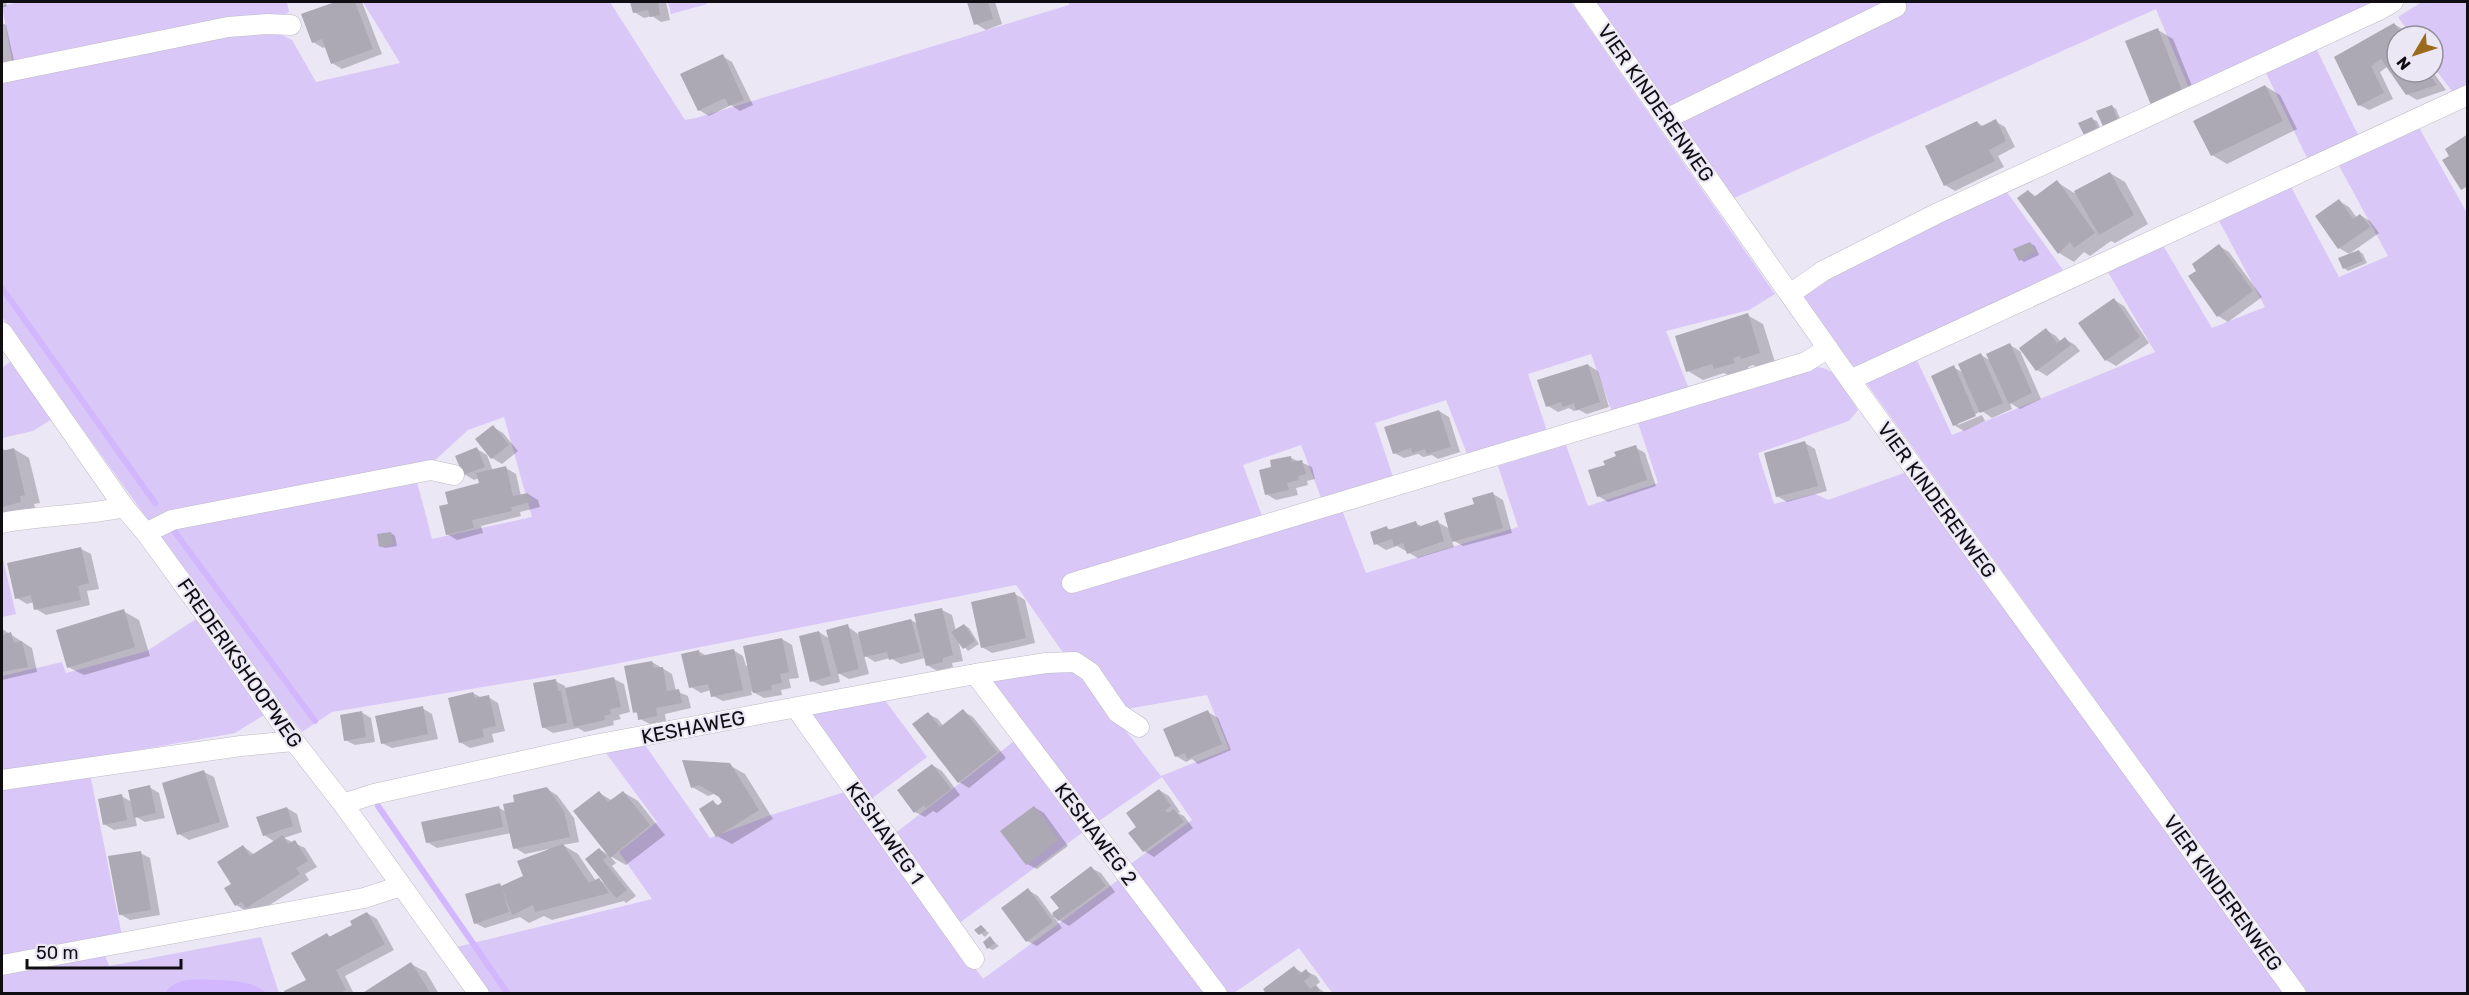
<svg xmlns="http://www.w3.org/2000/svg" width="2469" height="995" font-family="Rubik,sans-serif">
<rect width="100%" height="100%" fill="#ebe7f4"/>
<path fill="#d9c7f8" d="M20,2H287L289,12L278,19L13,66L2,6Z
M363,2H610L685,120L696,118L1069,5V2H1571L1775,294L1749,310L1666,331L1689,389L1613,415L1591,354L1528,374L1548,434L1469,459L1446,400L1375,423L1394,480L1323,503L1301,445L1243,465L1263,518L1342,510L1366,573L1518,527L1498,466L1566,445L1588,506L1658,483L1638,423L1813,367C1838,366 1846,391 1858,410L1849,421L1758,453L1774,504L1815,494L1828,500L1907,472L2284,993L1333,994L1299,948L1234,993H1227L1129,865L1192,820L1162,777L1096,823L985,677L1078,669L1161,776L1229,749L1207,695L1121,710L1064,654L1016,585L574,672L332,712L302,732L158,538L160,530L416,478L432,539L532,517L504,417L468,430L433,462L155,522L148,520L2,317V78L218,33L274,31L292,40L316,82L400,63Z
M668,2H706L707,4L671,14Z
M1596,2H2381L2190,91L2156,9L1734,198Z
M2422,2H2467V87L2454,94L2433,66V36H2412L2398,17Z
M2315,46L2360,139L2309,162L2264,69Z
M2417,124L2467,213V993H2307L1867,384L1871,375L1915,356L1952,435L2155,352L2105,267L2161,242L2212,328L2265,307L2217,217L2290,185L2339,277L2388,256L2337,162Z
M2004,188L2063,270L1862,368H1856L1849,362L1802,295L1805,290Z
M10,362L52,419L33,431L2,438V368Z
M2,555L16,614L2,617Z
M196,619L264,715L235,733L2,774V676L62,662L66,673L147,651Z
M884,699L927,757L870,800L805,713Z
M1018,738L1086,830L958,924L893,835Z
M643,742L710,838L771,815L848,791L983,979L1121,878L1208,993H489L457,947L652,899L619,852L657,822L603,749Z
M89,769L122,936L2,958V785Z
M261,937L279,993L2,994V972L104,952L109,966Z"/>
<path fill="#d2b6fe" d="M217,980C236,981 252,981 267,993H165C177,976 198,980 217,980Z"/>
<path fill="#0003" d="M2,2H6L7,6L2,8Z
M339,2H362L382,54L342,69L332,63L326,47L323,48L313,42L303,15Z
M632,2H666L670,20L661,22L652,16L644,18L634,12Z
M968,2H995L1002,24L986,30L976,24Z
M2,23L6,25L15,65L2,68Z
M2394,24L2404,30L2408,36H2397V72H2433L2446,90L2417,100L2407,94L2388,66L2380,72L2393,99L2369,110L2359,105L2336,58Z
M2158,30L2173,39L2198,101L2167,113Z
M722,56L732,62L753,105L740,111L731,105L709,116L699,110Z
M2265,86L2280,95L2297,129L2227,164L2212,155Z
M2112,106L2116,109L2122,123L2108,128L2104,125Z
M2092,119L2097,121L2103,134L2090,139Z
M1995,121L2005,127L2015,147L1998,156L2004,167L1955,191L1945,185L1977,122L1984,127Z
M2110,173L2125,182L2148,224L2115,243L2111,241L2090,256L2084,252L2074,262L2059,253L2019,198L2028,191L2037,197L2057,182L2074,193Z
M2339,201L2349,207L2357,218L2360,215L2370,221L2379,233L2349,254L2339,248Z
M2030,243L2035,246L2039,255L2024,262L2020,259Z
M2219,246L2229,252L2262,297L2228,322L2218,316L2198,271Z
M2359,251L2363,254L2367,263L2348,271L2344,268Z
M2114,300L2124,306L2149,343L2116,366L2106,360Z
M1747,315L1763,324L1775,362L1757,367L1753,365L1748,367L1749,371L1731,377L1724,373L1703,380L1688,371Z
M2046,330L2056,336L2061,342L2065,339L2075,345L2080,351L2047,376L2037,370Z
M2010,345L2020,351L2041,399L2020,409L2010,403L2012,409L1992,418L1982,411L1958,422V425L1982,415L1985,421L1964,431L1954,425L1953,367L1964,373L1981,355L1991,361Z
M1588,365L1598,371L1609,407L1587,414L1579,410L1574,411L1569,408L1558,412L1548,406Z
M1439,411L1449,417L1460,452L1438,459L1432,455L1423,457L1418,454L1404,458L1394,453Z
M493,427L503,433L518,451L502,464L492,458Z
M1805,443L1815,449L1827,491L1787,502L1777,496Z
M1635,447L1645,453L1656,486L1608,502L1598,496L1606,465Z
M2,448L6,451L14,449L29,458L40,503L34,504L36,511L2,518Z
M477,449L487,455L493,471L506,468L516,474L521,496L528,494L538,500L540,507L520,512L521,516L481,526L483,533L457,540L447,534L450,505L481,484L479,478L474,480L464,474Z
M1291,458L1312,467L1315,479L1307,481L1308,485L1296,488L1298,495L1276,500L1266,494L1273,469Z
M1493,494L1503,500L1512,533L1463,546L1451,539L1454,547L1418,558L1397,546L1386,550L1376,544L1387,528L1392,530L1415,523L1423,527L1437,522L1450,529L1475,506Z
M391,533L395,536L397,546L385,548L380,546Z
M81,549L91,554L99,589L87,591L90,605L46,615L36,609L34,602L27,604L17,598Z
M1015,594L1025,600L1035,643L992,653L982,647Z
M942,610L952,615L956,631L964,625L969,628L979,644L968,651L958,639L963,661L952,663L953,667L937,671L927,665L925,658L901,664L890,658L875,662L864,655L869,674L849,679L838,673L840,682L822,686L812,681L819,632L830,639L847,626L858,634L911,620L918,624Z
M123,611L139,620L150,656L84,675L68,667Z
M2,629L32,648L37,672L2,680Z
M782,639L792,645L799,678L789,679L791,688L781,690L782,695L764,698L751,691L752,695L723,701L713,696L711,690L701,693L691,687L698,651L707,656L733,650L743,656L746,666Z
M652,662L672,674L676,691L688,696L691,708L665,714L666,721L650,724L640,719L639,714L635,712Z
M614,679L624,684L630,712L619,715L621,719L613,721L614,725L585,732L578,728L553,733L543,727L555,681L565,686L566,690Z
M473,693L482,698L488,697L498,703L505,731L492,734L494,742L470,748L460,742Z
M422,708L432,714L438,739L392,748L382,743Z
M963,711L973,717L1006,758L969,788L959,782L928,714L938,719L944,727Z
M361,712L371,718L375,742L355,745L345,740Z
M1208,712L1218,718L1231,750L1198,764L1192,759L1186,762L1176,756Z
M729,765L745,774L773,819L732,844L717,836L713,802L720,806L724,803L716,793L708,796L692,787Z
M932,765L942,771L960,795L937,813L933,811L925,817L915,812Z
M204,772L214,777L229,827L189,840L179,834Z
M149,787L159,793L165,818L145,822L135,816L137,826L114,830L104,824L121,796L132,802Z
M547,789L557,795L574,818L579,842L563,845L578,854L596,881L599,880L606,884L599,849L610,856L599,793L613,801L623,792L638,801L665,835L626,865L610,856L616,863L612,866L636,896L626,903L624,901L552,920L544,916L529,923L520,917L485,928L475,923L500,885L503,887L525,877L549,849L525,854L515,848L511,833L437,848L427,842L498,807L506,812L516,803Z
M1159,790L1169,796L1180,812L1178,813L1184,816L1193,828L1154,857L1144,851L1138,827Z
M1034,807L1044,813L1068,846L1037,869L1027,864Z
M287,808L297,814L302,832L284,838L305,848L317,867L305,874L309,880L257,913L249,909L246,911L236,905L233,884L244,847L255,855L275,842L264,835Z
M140,853L150,858L160,915L130,920L120,914Z
M1091,868L1101,873L1115,892L1069,926L1054,917L1062,928L1037,946L1027,941L1028,890L1038,896L1052,915L1061,908Z
M367,913L377,919L394,950L345,976L354,994H286L308,981L327,935L332,937L354,925Z
M981,926L989,933L985,937L977,930Z
M990,938L999,946L993,950L988,948Z
M411,964L426,972L439,994H363Z
M1295,968L1303,973L1306,971L1316,976L1320,982L1315,986L1327,994H1268Z"/>
<g fill="none" stroke-linecap="round" stroke-linejoin="round">
<path stroke="#d2b6fe" stroke-width="6" d="M2,288L155,503
M174,531L315,721
M378,806L508,994"/>
</g>
<path fill="#aca8b4" d="M335,2H355L373,49L331,64L322,39L312,43L301,14Z
M630,2H658L660,15L650,17L648,10L633,13Z
M967,2H988L993,19L974,25Z
M2394,23L2403,36H2397V72H2428L2437,85L2406,95L2381,59L2371,66L2384,93L2358,106L2334,57Z
M2158,28L2183,93L2151,105L2125,41Z
M723,54L744,100L729,106L725,98L698,111L680,74Z
M2265,85L2283,121L2211,156L2193,121Z
M2112,105L2118,121L2103,126L2096,111Z
M2092,117L2099,131L2085,137L2078,123Z
M1996,119L2006,141L1989,150L1995,161L1944,186L1925,146L1977,121L1980,127Z
M2468,134V186L2461,190L2442,160L2449,156L2445,149Z
M2110,172L2134,215L2099,235L2074,191Z
M2057,180L2095,233L2074,248L2070,242L2058,254L2017,198L2028,190L2034,197Z
M2339,199L2353,219L2360,214L2370,227L2338,249L2315,216Z
M2030,242L2035,252L2019,261L2013,249Z
M2219,244L2253,291L2217,317L2188,276L2196,271L2192,264Z
M2359,250L2363,261L2343,269L2338,258Z
M2114,298L2140,337L2105,361L2078,323Z
M1748,313L1760,353L1741,359L1740,356L1733,358L1735,363L1714,369L1712,364L1686,372L1675,336Z
M2046,328L2057,343L2065,337L2071,345L2036,371L2019,348Z
M2010,343L2032,393L2009,404L1986,354Z
M1981,353L2003,403L1980,413L1958,364Z
M1588,364L1600,402L1576,410L1574,403L1563,407L1561,402L1546,407L1537,380Z
M1954,365L1976,416L1953,426L1931,376Z
M1439,410L1451,447L1427,454L1425,449L1412,453L1411,448L1393,454L1384,427Z
M493,425L509,445L491,459L475,439Z
M1805,441L1818,486L1776,497L1764,453Z
M1636,445L1647,480L1597,497L1588,470L1605,465L1603,461L1616,456L1614,452Z
M477,447L485,467L463,475L455,456Z
M14,448L25,495L20,496L21,502L2,507V451Z
M1291,456L1292,462L1302,460L1306,474L1298,476L1299,480L1287,483L1289,490L1265,495L1259,470L1271,467L1270,460Z
M506,466L513,496L528,493L531,502L511,507L512,511L472,520L474,528L446,535L439,506L448,504L445,492L479,483L476,473Z
M1493,492L1503,528L1452,542L1444,513L1474,504L1472,498Z
M1438,520L1444,541L1407,554L1403,543L1394,546L1392,539L1374,545L1370,532L1387,526L1388,530L1416,521L1418,527Z
M391,532L393,544L379,547L377,534Z
M81,547L89,583L78,586L81,600L34,610L31,595L15,599L7,563Z
M1015,592L1026,638L981,648L971,602Z
M942,608L953,655L943,658V662L926,666L914,614Z
M124,609L135,647L67,668L56,630Z
M911,619L920,652L889,660L887,652L864,657L858,632Z
M848,624L859,669L838,674L826,630Z
M964,624L975,641L963,649L951,632Z
M819,631L831,676L810,682L799,636Z
M11,632L14,643L22,641L28,667L2,672V635Z
M782,638L789,672L780,674L782,683L771,685L772,690L753,693L743,646Z
M734,649L743,690L711,697L708,684L689,688L681,654L699,650L700,656Z
M652,661L654,668L663,667L667,691L679,689L682,703L656,708L657,716L638,720L637,712L633,713L624,666Z
M614,677L621,707L610,709L611,714L604,716L605,720L574,727L565,688Z
M556,679L558,691H561L567,723L542,728L533,683Z
M473,692L475,698L489,695L496,726L482,729L484,737L459,743L448,698Z
M423,706L428,734L381,744L375,716Z
M963,709L997,752L958,783L912,724L928,712L940,727Z
M1208,710L1222,744L1187,759L1185,753L1175,757L1163,729Z
M362,711L366,737L344,741L340,715Z
M682,760L730,763L759,810L716,837L699,809L713,800L717,806L722,802L719,797L699,785L691,788Z
M932,764L951,789L926,808L924,805L914,813L897,790Z
M204,770L220,822L177,835L162,783Z
M150,785L156,813L134,818L128,790Z
M547,787L564,811L570,837L513,849L503,804L514,802L513,795Z
M1159,789L1171,806L1165,810L1168,813L1174,809L1184,822L1143,852L1128,833L1136,827L1126,813Z
M599,791L608,802L623,791L650,825L610,858L573,811Z
M122,794L127,820L103,825L98,799Z
M499,806L503,827L426,843L421,822Z
M1034,806L1059,840L1026,865L1000,831Z
M287,807L293,826L263,836L256,817Z
M283,835L288,844L295,840L308,861L296,868L300,874L246,908L242,902L235,906L224,888L231,884L217,862L243,845L250,856Z
M563,844L589,883L599,878L609,893L535,912L533,905L512,915L502,888L509,912L474,924L465,894L500,883L501,886L523,876L517,861Z
M599,848L607,857L603,860L627,890L616,898L585,859Z
M141,851L151,910L119,915L108,856Z
M1091,866L1106,886L1058,921L1052,913L1059,908L1050,897Z
M1028,888L1053,922L1026,942L1001,908Z
M367,912L385,944L336,970L346,990L339,994H285L284,991L306,980L291,953L327,933L329,937L352,925L350,921Z
M981,925L986,930L979,935L974,930Z
M990,936L995,943L987,949L983,942Z
M411,962L431,994H361Z
M1294,966L1300,974L1306,969L1311,976L1304,981L1310,989L1316,985L1320,990L1315,994H1266L1263,989Z"/>
<g fill="none" stroke-linecap="round" stroke-linejoin="round">
<g stroke="#bebac6" stroke-width="21">
<path id="minor" d="M1584,2L1850,380L2296,994
M2,73L228,27L267,24L291,25
M1666,119L1896,7
M1790,294L1823,271L1938,213L2377,11L2393,2
M2,332L124,507L146,533L216,629L294,741L343,804L479,994
M1850,380L2468,95
M2,523C42,515 84,516 124,507
M146,533L172,520L431,470L454,475
M1072,583L1806,362L1828,348
M975,674L1217,994
M796,708L974,959
M2,780L241,746L294,741
M343,804L374,794L594,745L975,674L1046,663L1075,662L1090,672L1118,713L1139,727
M2,965L364,898L401,886"/>
</g>
<use href="#minor" stroke="#fff" stroke-width="20"/>
</g>
<g text-anchor="middle" stroke-width="4.5" stroke-linejoin="round" paint-order="stroke">
<g font-size="20" fill="#100e12" stroke="#ebe7f4">
<text transform="translate(1656 103) rotate(55)" y="7">VIER KINDERENWEG</text>
<text transform="translate(1937 500) rotate(54)" y="7">VIER KINDERENWEG</text>
<text transform="translate(240 663) rotate(55)" y="7">FREDERIKSHOOPWEG</text>
<text transform="translate(693 727) rotate(-11)" y="7">KESHAWEG</text>
<text transform="translate(885 833) rotate(55)" y="7">KESHAWEG 1</text>
<text transform="translate(1096 834) rotate(53)" y="7">KESHAWEG 2</text>
<text transform="translate(2223 893) rotate(54)" y="7">VIER KINDERENWEG</text>
</g>
</g>
<rect width="2469" height="995" fill="none" stroke="#100e12" stroke-width="6"/>
<g transform="translate(2415 54) rotate(231)"><circle r="28" fill="#ebe7f4" stroke="#93909a" stroke-width="1.5"/>
<path d="M0-4.5L10 22L0 15L-10 22Z" fill="#9b6a1d"/>
<text y="-9" font-size="16" font-weight="bold" text-anchor="middle" fill="#100e12">N</text>
</g>
<path d="M27 959v9h154v-9" fill="none" stroke="#100e12" stroke-width="3"/>
<text x="36" y="959" font-size="18" fill="#100e12" stroke="#ebe7f4" stroke-width="4.5" paint-order="stroke">50 m</text>
</svg>
